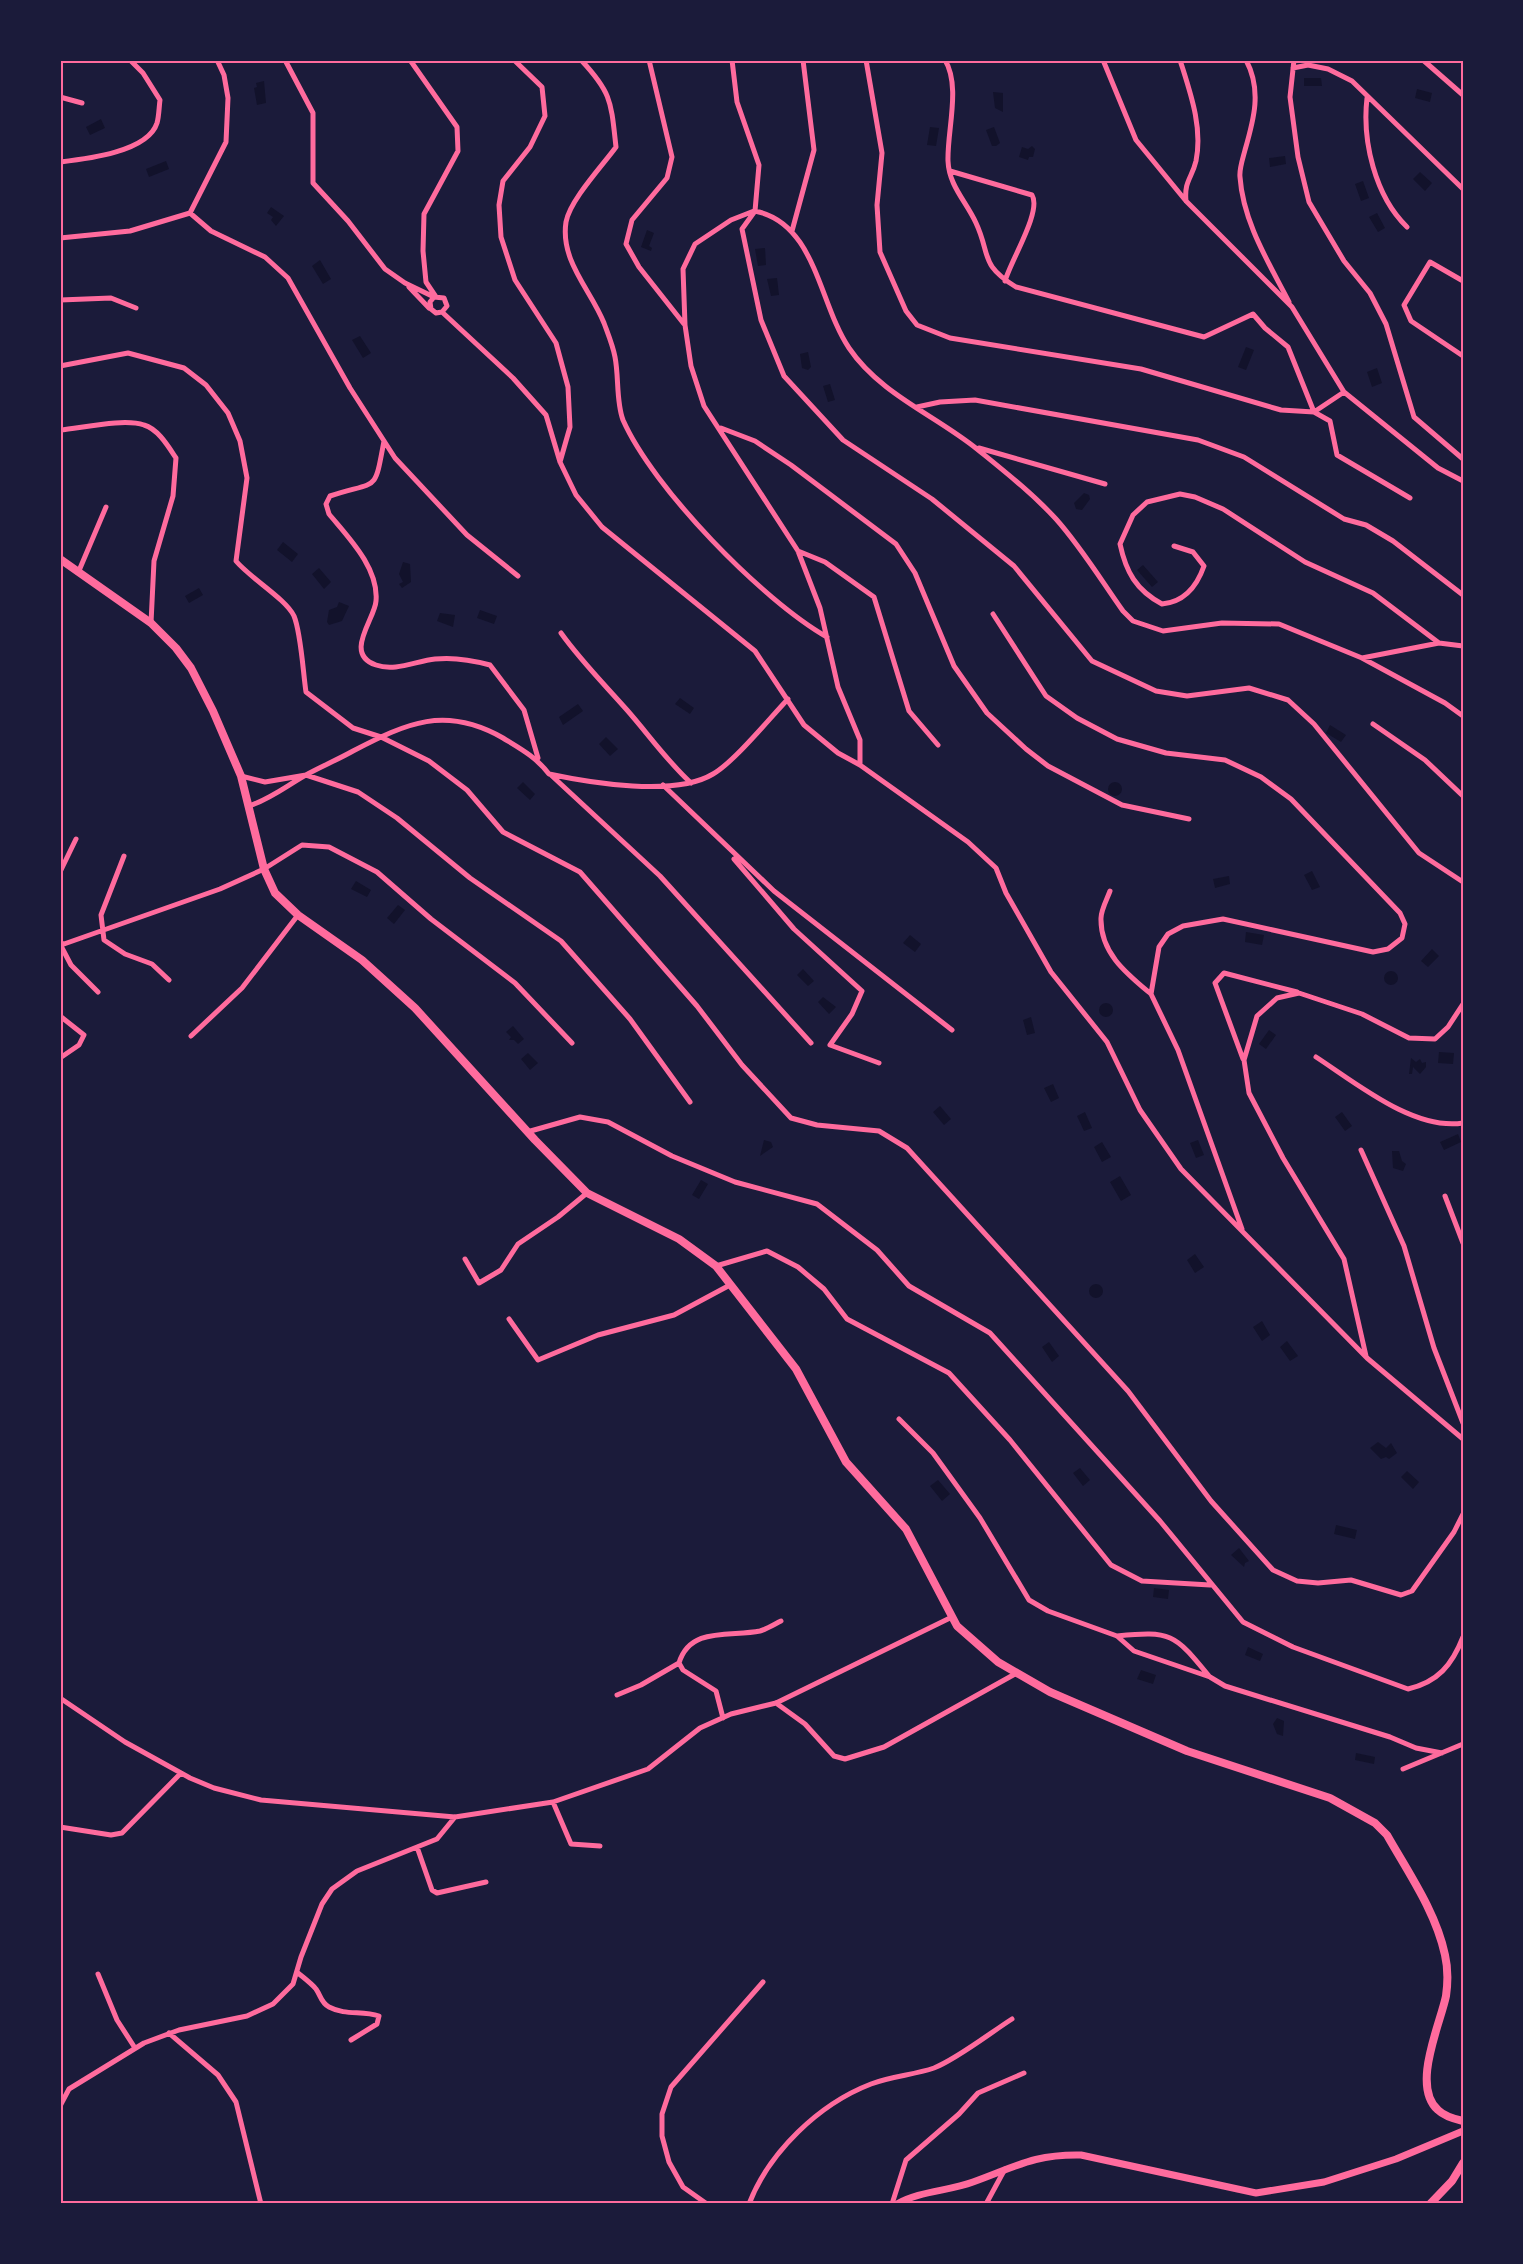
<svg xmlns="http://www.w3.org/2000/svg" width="1523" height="2264" font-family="'Asap Condensed',sans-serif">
<rect width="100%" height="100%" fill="#1b1b3a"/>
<path fill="#12122b" d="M1304,78H1321L1322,86H1304Z
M264,81L266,103L257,105L254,88L257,87L256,83Z
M1417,89L1432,93L1430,102L1415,98Z
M993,92L1003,93V112L995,108Z
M101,119L105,128L90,135L86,127Z
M930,127L939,128L936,146L927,145Z
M994,127L1000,143L996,146H992L986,130Z
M1032,146L1035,149L1033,157H1029L1028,160L1019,157L1022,147L1028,149Z
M1285,156L1286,164L1270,167L1269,158Z
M166,161L169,169L149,177L146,169Z
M1420,172L1432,183L1425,191L1413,179Z
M1363,181L1369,198L1361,201L1355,184Z
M271,207L284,216L276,226L271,220L273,217L267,213Z
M1377,213L1385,228L1378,232L1369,217Z
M647,230L654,233L649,246L652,248L651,251L641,247Z
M765,248L766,265L758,266L755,249Z
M320,260L331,279L323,284L312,266Z
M777,278L779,295L771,296L767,279Z
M360,336L371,353L363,358L352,340Z
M1246,347L1254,350L1246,370L1238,367Z
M808,352L811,367L808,370L802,368L800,354Z
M1377,368L1382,383L1372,387L1367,372Z
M830,384L835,400L828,402L823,386Z
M1084,493L1089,495L1090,499L1082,510L1076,509L1074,503Z
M283,542L298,554L292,562L277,550Z
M403,562L410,564L411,582L402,588L399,584L403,582L399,574Z
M1143,565L1158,582L1152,587L1137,570Z
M319,568L331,582L324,589L312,574Z
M199,588L203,595L189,603L185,596Z
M339,602L349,606L342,621L329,625L327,622L329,610L337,607Z
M480,610L497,616L494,624L477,618Z
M440,613L455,615L453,627L437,621Z
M680,698L694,708L690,714L675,704Z
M578,704L583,711L563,725L559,717Z
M1330,725L1346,735L1341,742L1326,733Z
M606,737L618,749L610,756L599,744Z
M523,782L535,794L530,800L517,788Z
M1108 789a7 7 0 1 1 14 0a7 7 0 1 1-14 0Z
M1312,871L1320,887L1312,890L1304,875Z
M1229,876L1230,884L1215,888L1213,879Z
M356,881L371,890L367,897L351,889Z
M398,905L405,910L394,924L387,918Z
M1246,932L1264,935L1262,945L1245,942Z
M910,935L921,944L915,952L903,943Z
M1432,949L1439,956L1428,967L1421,961Z
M803,969L814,981L808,986L797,975Z
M1384 978a7 7 0 1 1 14 0a7 7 0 1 1-14 0Z
M823,997L836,1007L829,1014L818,1002Z
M1099 1010a7 7 0 1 1 14 0a7 7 0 1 1-14 0Z
M1031,1017L1035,1033L1027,1035L1023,1020Z
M513,1026L524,1039L518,1044L514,1040H509L511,1037L506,1032Z
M1269,1030L1276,1035L1266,1049L1259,1044Z
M1439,1052L1454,1053L1453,1064L1438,1063Z
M528,1053L538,1063L530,1070L521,1059Z
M1411,1058L1416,1062L1420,1059L1422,1063L1426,1062V1067L1420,1074L1413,1067L1412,1074H1409Z
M1053,1084L1059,1098L1051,1102L1044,1088Z
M940,1106L951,1119L944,1125L933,1112Z
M1085,1112L1092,1128L1084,1131L1077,1116Z
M1342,1112L1352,1126L1345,1131L1335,1117Z
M1458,1134L1461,1142L1444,1150L1440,1142Z
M764,1140L771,1142L773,1147L760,1156Z
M1198,1140L1204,1155L1196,1158L1190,1143Z
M1102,1142L1111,1157L1102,1162L1094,1147Z
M1392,1151H1399L1402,1161L1406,1164L1403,1171L1393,1168Z
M1120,1176L1131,1195L1121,1201L1110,1182Z
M701,1180L708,1184L699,1199L692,1195Z
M1195,1254L1204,1267L1195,1273L1187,1260Z
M1089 1291a7 7 0 1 1 14 0a7 7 0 1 1-14 0Z
M1262,1321L1270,1335L1262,1341L1253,1327Z
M1287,1341L1298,1356L1290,1361L1280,1347Z
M1049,1342L1059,1356L1052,1362L1042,1347Z
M1378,1442L1386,1448L1391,1443L1397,1453L1389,1459L1386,1457L1381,1459L1370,1448Z
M1080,1468L1090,1480L1083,1486L1073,1473Z
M1407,1471L1419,1482L1413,1489L1401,1477Z
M938,1480L950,1494L942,1501L930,1486Z
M1336,1525L1357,1530L1355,1539L1334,1534Z
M1239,1548L1249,1561L1245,1563L1244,1567L1231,1555Z
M1154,1588L1169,1590L1168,1599L1153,1597Z
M1248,1647L1263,1654L1260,1661L1245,1655Z
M1141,1670L1156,1675L1153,1684L1137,1679Z
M1277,1718L1284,1721L1283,1736L1277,1734L1273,1724Z
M1356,1753L1375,1757L1374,1764L1355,1760Z"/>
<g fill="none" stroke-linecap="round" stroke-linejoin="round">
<path stroke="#ff6b9d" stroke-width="5" d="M285,60L313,113V183L348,221L385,269L405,283L434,297L444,298L447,306L442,312L436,313L431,309L430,302L434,297
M410,60L457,127L458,151L424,214L423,251L426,282L436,297
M514,60L542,87L545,116L530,147L503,181L499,205L501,237L515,280L556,343L568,387L570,427L560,462
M581,60C612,93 611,102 616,147C603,165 570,200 566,222C560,261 591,290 604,323C608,334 613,346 615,357C619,377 616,402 623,420C653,488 762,600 827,637
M649,60L672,157L667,178L632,220L626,244L639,267L684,324
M732,60L737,102L759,165L755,211
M866,60L882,153L877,205L880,252L906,311L917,325L950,338L1141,369L1281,410L1314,412L1344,392
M945,60C961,86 947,131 948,161C949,186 966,201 976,223C991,255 979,264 1016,287L1204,337L1253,314L1265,328L1288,347L1314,412L1330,421L1337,455L1410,498
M1103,60L1136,140L1186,201L1292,307L1344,392L1438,468L1463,481
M1180,60C1190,92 1203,127 1196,161C1192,178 1184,181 1186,201
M1246,60C1262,90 1254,119 1245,150C1243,158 1239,169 1240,177C1243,222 1269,263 1289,302
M1294,60L1290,97L1298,157L1309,202L1344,261L1370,293L1386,324L1414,417L1463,459
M1423,60L1463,95
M1293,68L1308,65L1328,69L1352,81L1463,189
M60,97L82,103
M1367,98C1362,141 1375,196 1407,227
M60,162C86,159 148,152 157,123C159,116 159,107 160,100L143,73L130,60
M950,171L1032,195C1042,211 1011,260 1005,281
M754,211L731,220L695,244L683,269L685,325L691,366L704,406L798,551L820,608L838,687L860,740V765
M755,211L742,229L761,320L784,376L843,440L932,499L1014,566L1092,661L1156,691L1187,696L1249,688L1288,700L1314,724L1419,853L1463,882
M755,211C816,223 819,304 849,348C880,394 935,415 977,449C1004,471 1032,493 1056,519C1081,547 1101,580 1123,611L1133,621L1163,631L1222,623L1279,624L1362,658L1445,703L1463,716
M190,213L211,231L265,257L288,278L350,388L395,458L467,535L518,576
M792,231L814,150L803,60
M60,238L130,231L190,213L226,142L228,98L224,75L217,60
M1463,281L1430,262L1404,305L1411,321L1463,356
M409,287L429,308
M60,300L111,298L136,308
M442,312L513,378L546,415L560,462L576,495L602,527L755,651L804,725L838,753L860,765L968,842L996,868L1006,893L1051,972L1107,1042L1140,1110L1181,1169L1367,1358L1463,1439
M60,366L128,353L184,368L206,385L228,413L240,441L247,478L236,561C250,578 286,599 294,616C301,633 303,672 306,692L353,728L381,737L429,761L467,790L503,832L580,872L697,1006L742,1065L791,1118L817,1125L879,1131L907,1148L1128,1391L1211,1501L1273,1570L1297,1581L1318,1583L1351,1580L1401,1595L1412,1591L1454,1532L1463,1514
M917,407L940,402L975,400L1198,440L1244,457L1344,519L1366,525L1393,541L1463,595
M721,428L755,441L791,465L896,544L915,573L954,666L987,713L1026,749L1048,766L1122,805L1189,819
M60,430C82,428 124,418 144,425C158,429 168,446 176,458L173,496L154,561L151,623
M384,441C374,494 379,480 330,496L326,504L329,514C348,537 379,568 376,601C375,619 343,654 376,665C395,672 416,661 435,659C453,657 472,660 490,665L524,710L538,758
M979,448L1105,484
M1174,546L1193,552L1204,566C1197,586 1185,602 1162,604C1136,590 1126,572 1120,544L1133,515L1147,502L1180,494L1195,497L1223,509L1305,562L1373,593L1439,643
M798,551L825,562L874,597L909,711L938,745
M78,573L106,507
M993,614L1046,696L1077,718L1117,739L1166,753L1225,760L1261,777L1291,799L1400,913L1405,924L1402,938L1388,949L1373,952L1223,919L1183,926L1168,934L1159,947L1151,994L1178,1050L1242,1229
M561,633C581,661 605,685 627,710C649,735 667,761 691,783
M1362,658L1439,643L1463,646
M1373,724L1425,760L1463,796
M551,775L660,876L811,1043
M241,776L265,782L306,775L358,792L397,818L470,878L561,941L630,1019L690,1102
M663,785L774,891L952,1030
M249,806C270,799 285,787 304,776C320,767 337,760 353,751C407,723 445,705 503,738C521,749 536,757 549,774C591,783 675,797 713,774C734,762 769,719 788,699
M124,856L101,915L104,940L125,954L152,964L169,980
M734,859L794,929L862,991L852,1014L830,1045L879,1063
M60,872L76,839
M1110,891C1107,899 1101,910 1101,918C1100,953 1127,974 1151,994
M60,943L64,944L220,889L264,869L302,845L329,847L377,872L431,919L515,983L572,1043
M60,944L71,965L98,992
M60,1016L84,1035L79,1045L60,1058
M191,1036L242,988L298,915
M1316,1057C1356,1083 1414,1131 1463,1123
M1243,1059L1215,983L1224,973L1297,992
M527,1132L580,1117L608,1122L672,1156L735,1182L817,1204L877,1250L909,1286L990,1333L1160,1521L1243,1622L1293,1647L1408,1689C1438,1682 1452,1665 1463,1637
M1361,1150L1404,1246L1434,1348L1463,1423
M1445,1196L1463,1243
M465,1259L479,1283L501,1270L518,1244L558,1217L587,1193
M716,1266L767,1251L798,1267L824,1289L847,1319L949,1373L1010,1440L1111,1565L1142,1581L1210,1585
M509,1319L538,1360L598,1335L674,1315L730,1285
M1366,1356L1344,1259L1283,1158L1249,1093L1244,1060L1257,1016L1277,998L1299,993L1362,1014L1409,1038L1435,1039L1448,1027L1463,1004
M899,1419L933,1453L980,1518L1029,1600L1048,1611L1117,1636L1134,1651L1210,1677L1225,1686L1390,1737L1416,1748L1442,1753
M1117,1636C1171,1631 1174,1633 1209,1676
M617,1695L641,1685L679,1663
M60,1698L125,1742L190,1778L214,1788L261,1800L455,1817L553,1802L648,1769L700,1728L731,1714L776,1703L950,1618
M776,1703L805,1724L834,1756L845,1759L884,1747L1015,1674
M723,1718L716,1691L683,1670L679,1663C690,1626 731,1637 760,1631C767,1629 775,1624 781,1621
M1403,1769L1463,1744
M553,1802L571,1844L600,1846
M60,1827L111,1835L122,1833L181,1773
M417,1847L432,1890L437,1893L486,1882
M298,1973C304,1978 311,1983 316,1989C321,1996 321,2003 329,2007C346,2016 362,2010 379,2016L377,2024L351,2040
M98,1974L117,2020L135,2048
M169,2033L218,2075L236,2102L261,2204
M60,2106L69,2089L144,2043L179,2030L247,2016L273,2004L293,1984L301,1957L322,1904L332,1889L357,1871L437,1839L455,1817
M707,2204L683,2187L669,2162L662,2136V2114L671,2087L763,1982
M749,2204C769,2152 819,2104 871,2084C891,2076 914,2075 934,2068C957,2059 990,2033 1012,2019
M892,2204L906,2160L959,2114L978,2093L1024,2073
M986,2204L1005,2169"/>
<path stroke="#ff6b9d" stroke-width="7" d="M897,2204C919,2191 949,2191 973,2182C1015,2167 1034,2154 1081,2155L1256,2193L1324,2182L1396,2159L1463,2131"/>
<path stroke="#ff6b9d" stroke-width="8" d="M60,559L151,623L176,648L191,668L213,711L241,776L264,869L275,893L298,915L362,960L415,1008L535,1140L587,1193L679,1239L716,1266L796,1369L846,1462L906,1529L957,1626L998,1662L1050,1692L1187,1751L1330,1798L1375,1823L1387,1835C1408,1872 1436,1912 1445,1955C1448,1968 1448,1982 1446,1996C1440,2025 1411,2086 1438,2110C1444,2116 1454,2119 1463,2121
M1430,2204L1452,2181L1463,2163"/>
</g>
<rect width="1523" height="2264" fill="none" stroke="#1b1b3a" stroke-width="123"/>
<rect x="62" y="62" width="1400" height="2140" fill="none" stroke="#ff6b9d" stroke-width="2"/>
</svg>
